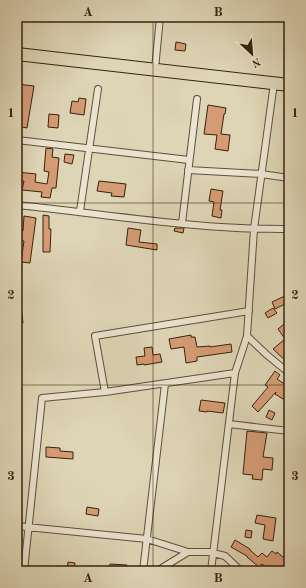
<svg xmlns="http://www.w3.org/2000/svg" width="306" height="588" font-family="'Old Standard TT',serif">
<rect width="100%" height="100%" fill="#ded5b6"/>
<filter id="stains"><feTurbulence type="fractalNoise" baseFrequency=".005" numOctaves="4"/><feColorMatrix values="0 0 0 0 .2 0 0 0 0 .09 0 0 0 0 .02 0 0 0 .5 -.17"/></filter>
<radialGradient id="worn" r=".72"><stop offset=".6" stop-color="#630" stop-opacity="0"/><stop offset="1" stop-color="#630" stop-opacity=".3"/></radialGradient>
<path fill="#d49b74" stroke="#39220b" d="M176,42L186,44L185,51L175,50Z
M17,84L34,86L27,128L17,126Z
M79,98L86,99L84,115L70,113L72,101L78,102Z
M208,105L226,108L225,114H224L221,134L230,135L228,151L215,149L217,135L204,134Z
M49,114L59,115L58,128L48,127Z
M46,148L53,149L52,157L59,158L56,188H52L50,198L41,197L42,192L22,190L24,181H17V172L36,174L35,182L47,184L49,172L44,171Z
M65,154L74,155L72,164L64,162Z
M99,181L126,184L124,197L111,196L112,193L97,191Z
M211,189L223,191L220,210H222L221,218L212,216L214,202L209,201Z
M43,215L49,216V229H51L50,252H43Z
M24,216L36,218L30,263L21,262L24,241L17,240L18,230L23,231Z
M128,228L141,230L139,242L157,244V250L126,245Z
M175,228H184L183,233L174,231Z
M289,294V302L275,309L272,302Z
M273,308L277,313L268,318L265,313Z
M22,314L23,323L17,324V315Z
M289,320V364L273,349L285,339L278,329Z
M191,335V337H195L197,347L210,346V347L231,344L232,352L197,357V361L186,363L184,347L171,349L169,339Z
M152,347L153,355L160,354L162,362L144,365V364L137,365L136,357L145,356L144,348Z
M275,371L280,375L277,379L289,387V391L283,399L275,394L276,392L258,412L252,406L268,387L265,385Z
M201,400L225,403L223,413L207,411V412L199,411Z
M269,410L275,413L272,420L266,417Z
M247,431L267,433L263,457L273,458L272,470L263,469L262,480L252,479L253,475L243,474Z
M46,447L60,448V451L73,452V459L46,457Z
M87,507L99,509L98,516L86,514Z
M257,515L276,518L273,541L263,539L265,525L255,523Z
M246,530L252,531L251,538L245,537Z
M235,540L250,549V550L258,557L262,553L267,557L272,551L276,554L277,552L283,557L285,555L289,557V571H275L267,566L266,567L262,564L259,567L247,557V556L231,547Z
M68,562L75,563L74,571H67Z
M110,564L127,565V571H109Z"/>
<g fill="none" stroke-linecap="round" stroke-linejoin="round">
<g stroke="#624f36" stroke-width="8">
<path id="street" d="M155,69L160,17
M274,83L254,229L247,336L267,355L289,373
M17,140L189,160
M188,170L261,174L289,178
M17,205C107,214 199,230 289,229
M80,211L98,89
M182,223L197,99
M105,392L95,336L249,311
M229,424L289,431
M17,526L147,539L188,552
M24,571L42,398L105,392L235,373
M143,571L165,384
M157,571L188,552H209L225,556L241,571
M211,571L235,373L247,336"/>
</g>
<g stroke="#39220b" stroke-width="14">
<path id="highway" d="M17,54L289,85"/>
</g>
<use href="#street" stroke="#eae4d0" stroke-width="6"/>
<use href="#highway" stroke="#ded5b6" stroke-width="12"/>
</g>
<path fill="none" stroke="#39220b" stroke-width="1" stroke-opacity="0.55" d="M153,17V571M17,203H289M17,385H289"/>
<rect width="306" height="588" fill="none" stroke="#ded5b6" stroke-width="44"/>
<g transform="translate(252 54) rotate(154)" stroke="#eae4d0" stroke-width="3" paint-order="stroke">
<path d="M0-3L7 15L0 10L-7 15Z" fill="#39220b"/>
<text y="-6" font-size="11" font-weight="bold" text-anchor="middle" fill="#39220b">N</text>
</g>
<rect x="22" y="22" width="262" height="544" fill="none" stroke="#39220b" stroke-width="1.5"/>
<g font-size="13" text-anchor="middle" font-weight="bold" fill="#39220b">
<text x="88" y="16">A</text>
<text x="218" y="16">B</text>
<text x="11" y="117">1</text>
<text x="295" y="117">1</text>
<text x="11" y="299">2</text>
<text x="295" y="299">2</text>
<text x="11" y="480">3</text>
<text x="295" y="480">3</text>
<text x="88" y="582">A</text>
<text x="218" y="582">B</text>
</g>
<rect width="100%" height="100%" filter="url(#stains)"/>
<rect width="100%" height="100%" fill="url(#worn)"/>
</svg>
